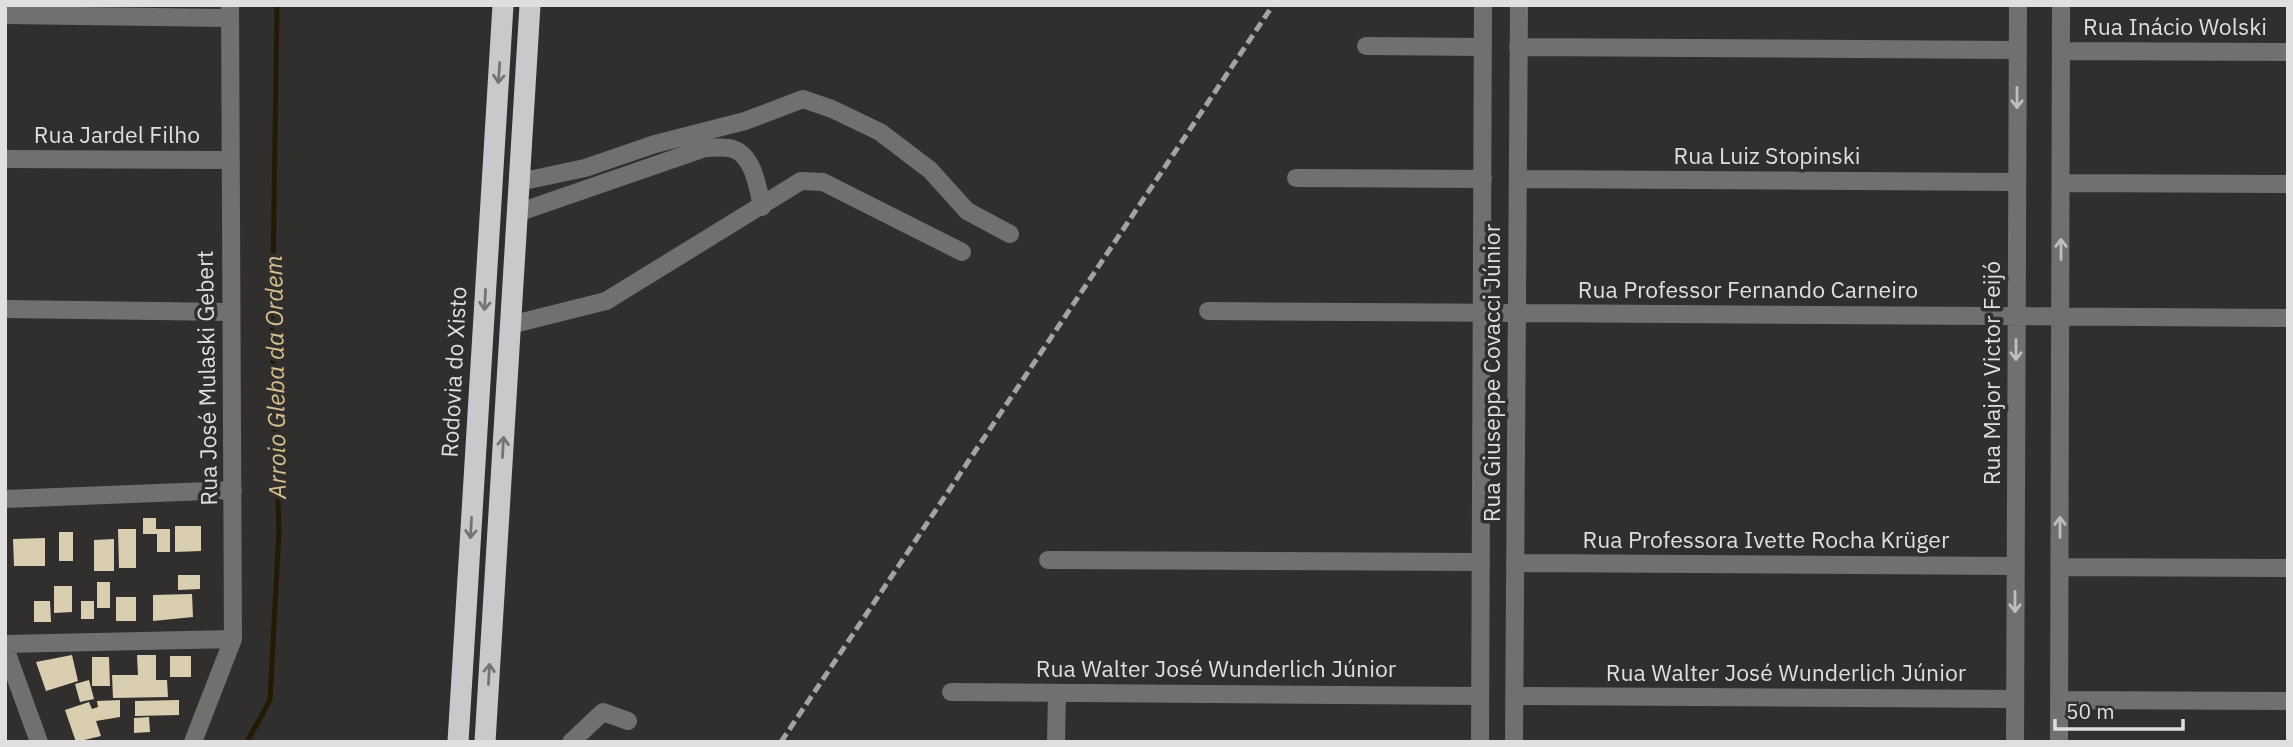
<svg xmlns="http://www.w3.org/2000/svg" width="2293" height="747" font-family="'IBM Plex Sans',sans-serif">
<rect width="100%" height="100%" fill="#302f2d"/>
<g fill="none" stroke-linecap="round" stroke-linejoin="round">
<path stroke="#231a03" stroke-width="5" d="M247,742L270,700L279,530L272,338L277,5"/>
</g>
<path fill="#daceb1" d="M143,518H156V529H170V552H157V534H143Z
M175,526H201V551L175,552Z
M118,529H136V568H119Z
M59,532H73V561H59Z
M45,538V566H14L13,539Z
M114,539V571H94V540Z
M178,575H200V589L178,590Z
M97,582H110V608H97Z
M54,586H72V612L54,613Z
M192,594L193,617L153,621V595Z
M116,597H136V621H116Z
M34,601H50L51,622H34Z
M81,601H94V619H81Z
M72,655L78,681L46,691L36,662Z
M137,655H156V680H167L168,697L113,698L112,675H138Z
M170,656H191V677H170Z
M92,657H109L110,686H92Z
M89,680L94,699L80,702L75,684Z
M120,700V717L96,721L101,736L76,742L65,710L89,702L92,709L98,707L97,701Z
M179,700V715L135,716V701Z
M149,717L150,732L134,733V718Z"/>
<g fill="none" stroke-linecap="round" stroke-linejoin="round">
<path stroke="#707071" stroke-width="18" d="M5,15L229,18
M1366,46L1483,47
M1518,47L2017,50
M2061,51L2288,52
M5,159L229,160
M1296,178L1483,179
M1518,179L2017,182
M519,182L585,168L655,144L745,121L803,99L832,109L880,132L930,170L967,211L1010,234
M2061,183L2288,184
M517,213L705,148C713,148 725,146 733,149C754,156 758,189 762,207
M5,309L231,312
M1208,311L2288,318
M510,325L606,301L801,181L823,182L962,252
M5,499L233,490
M1048,560L1481,562
M1515,563L2015,566
M2060,567L2288,568
M5,644L233,639
M5,648L39,742
M951,692L1480,696
M1514,696L2015,699
M2059,700L2288,701
M193,742L233,639L230,5
M571,742L603,712L628,721
M1056,742L1057,693
M1480,742L1483,5
M1514,742L1519,5
M2015,742L2018,5
M2059,742L2061,5"/>
<path stroke="#cac8cb" stroke-width="21" d="M458,742L503,5
M485,742L530,5"/>
<path stroke="#a3a3a1" stroke-width="5" stroke-dasharray="10 5" stroke-linecap="butt" d="M781,742L1273,5"/>
</g>
<defs><path id="oneway-shaft" d="M-6 0H5M1.5-3L5.5 0L1.5 3" fill="none" stroke-width="1.6" stroke-linecap="round" stroke-linejoin="round" transform="scale(1.75)"/></defs>
<g stroke="#757474">
<use href="#oneway-shaft" transform="translate(499 73) rotate(94)"/>
<use href="#oneway-shaft" transform="translate(485 300) rotate(93)"/>
<use href="#oneway-shaft" transform="translate(503 447) rotate(-87)"/>
<use href="#oneway-shaft" transform="translate(471 528) rotate(93)"/>
<use href="#oneway-shaft" transform="translate(489 674) rotate(-87)"/>
</g>
<g stroke="#bebebd">
<use href="#oneway-shaft" transform="translate(2017 98) rotate(90)"/>
<use href="#oneway-shaft" transform="translate(2061 249) rotate(-90)"/>
<use href="#oneway-shaft" transform="translate(2016 350) rotate(90)"/>
<use href="#oneway-shaft" transform="translate(2060 527) rotate(-90)"/>
<use href="#oneway-shaft" transform="translate(2015 602) rotate(90)"/>
</g>
<g text-anchor="middle" stroke-width="7" stroke-linejoin="round" paint-order="stroke">
<g font-size="23" fill="#dfdfdd" stroke="#302f2d">
<text x="2175" y="35">Rua Inácio Wolski</text>
<text x="117" y="143">Rua Jardel Filho</text>
<text x="1767" y="164">Rua Luiz Stopinski</text>
<text x="1748" y="298">Rua Professor Fernando Carneiro</text>
<text transform="translate(454 372) rotate(-87)" y="8">Rodovia do Xisto</text>
<text transform="translate(1492 373) rotate(-90)" y="8">Rua Giuseppe Covacci Júnior</text>
<text transform="translate(1992 373) rotate(-90)" y="8">Rua Major Victor Feijó</text>
<text transform="translate(207 378) rotate(-91)" y="8">Rua José Mulaski Gebert</text>
<text x="1766" y="548">Rua Professora Ivette Rocha Krüger</text>
<text x="1216" y="677">Rua Walter José Wunderlich Júnior</text>
<text x="1786" y="681">Rua Walter José Wunderlich Júnior</text>
</g>
<g font-size="24" font-style="italic" fill="#d5c08d" stroke="#302f2d">
<text transform="translate(276 377) rotate(-91)" y="8">Arroio Gleba da Ordem</text>
</g>
</g>
<rect width="2293" height="747" fill="none" stroke="#dfdfdd" stroke-width="14"/>
<path d="M2055 719v10h128v-10" fill="none" stroke="#dfdfdd" stroke-width="3.5"/>
<text x="2066" y="719" font-size="21" fill="#dfdfdd" stroke="#302f2d" stroke-width="5" paint-order="stroke">50 m</text>
</svg>
